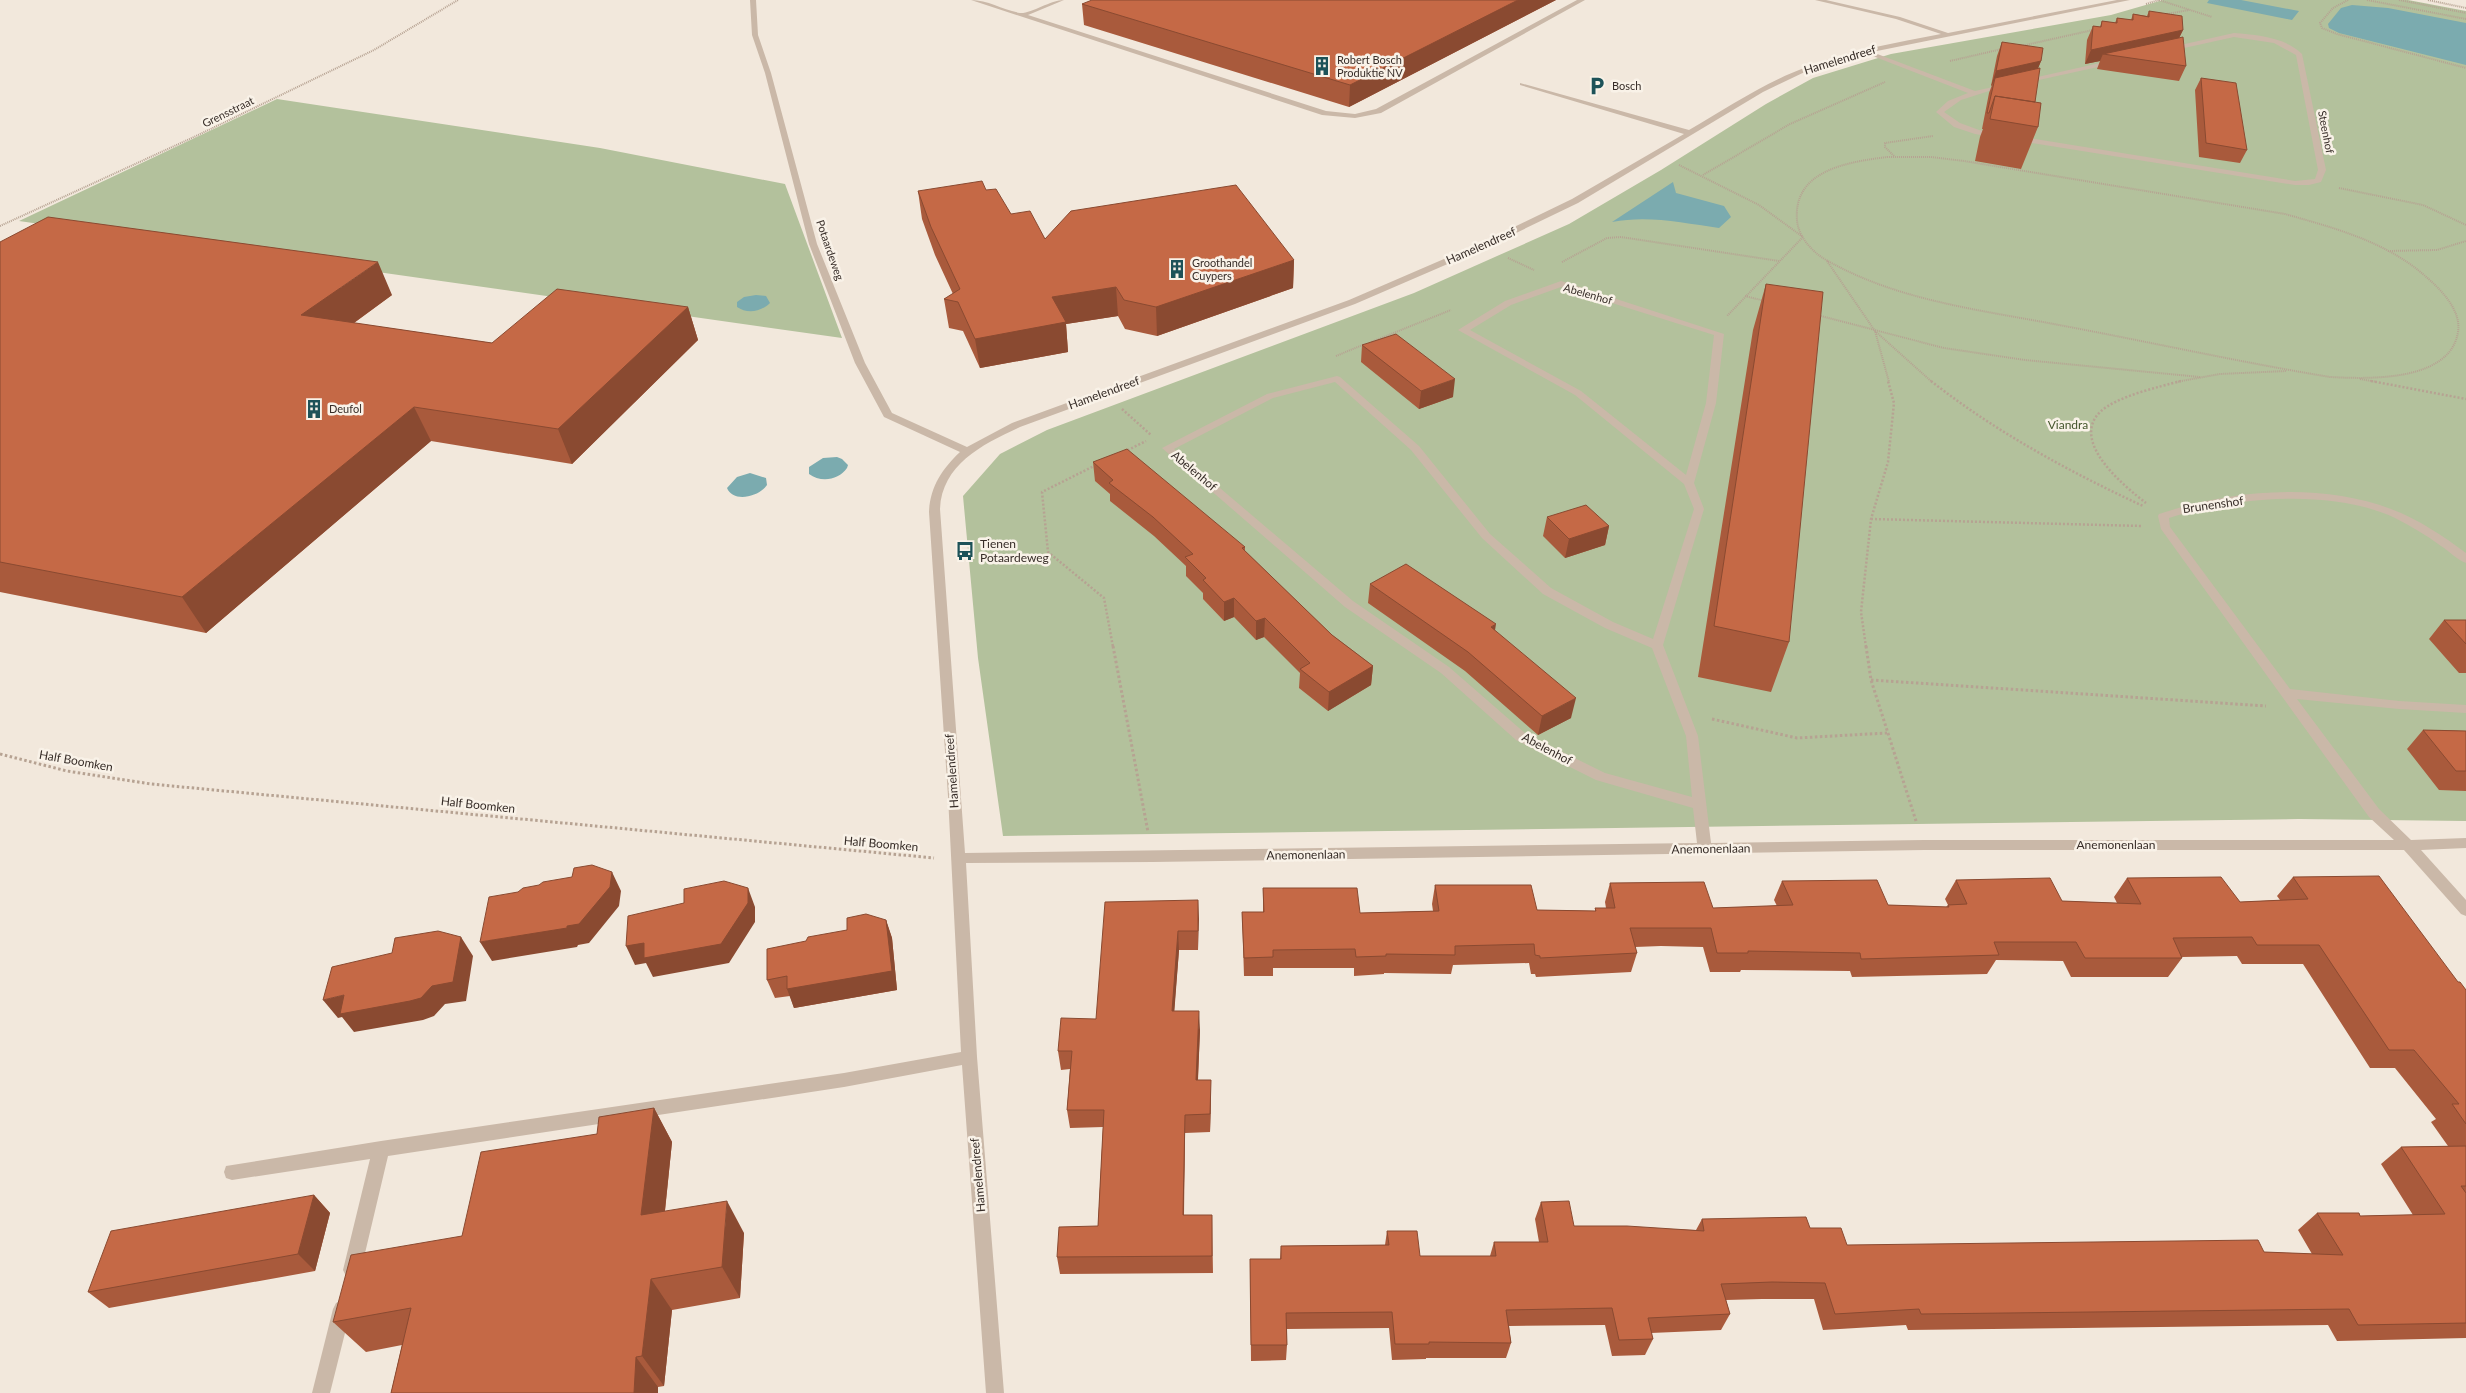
<svg xmlns="http://www.w3.org/2000/svg" width="2466" height="1393" font-family="Lato,sans-serif">
<rect width="100%" height="100%" fill="#f2e8dc"/>
<path fill="#b3c19c" d="M2163,0H2408L2466,11V821L2298,819L1003,836L978,658L963,496L1000,454L1047,430L1414,293L1569,224L1661,170L1766,104L1813,78L1891,54L2111,15Z
M277,99L600,148L785,184L842,338L19,221Z"/>
<path fill="#7babaf" d="M2209,0H2241L2299,11L2292,20L2207,3Z
M2352,5L2388,8L2466,23V65L2339,33L2329,28L2328,24L2341,8Z
M1673,182L1676,193L1724,206L1731,217L1719,228C1683,223 1648,215 1612,222Z
M756,295L766,296L770,303C761,312 747,314 737,307V302L744,297Z
M837,457L842,459L848,465L847,468C839,480 821,483 809,474V467L823,458Z
M750,473L766,478L767,485C759,497 733,503 727,488L737,477Z"/>
<g fill="none" stroke-linecap="round" stroke-linejoin="round">
<path stroke="#b6a292" stroke-width="2" stroke-dasharray="1 1" stroke-linecap="butt" d="M2159,0L2212,17
M2348,0L2333,8L2320,23L2322,28L2337,34L2466,68
M2367,0L2466,19
M2399,0L2466,13
M2428,0L2466,8
M2146,4L2159,0
M2167,14L2189,10
M2021,46L2093,30
M1950,61L2002,49
M1894,156L1885,147V143L1933,136
M1887,157H1931L1964,161L2285,214C2331,227 2380,240 2418,270C2435,284 2462,307 2458,332C2450,382 2369,379 2330,377C2239,362 2150,342 2059,325C1981,310 1899,301 1828,261C1814,254 1798,237 1797,220C1793,170 1848,162 1887,157Z
M1679,165L1759,205L1803,237L1727,316
M1703,175L1790,124L1885,82
M2339,188L2423,205L2466,225
M0,226L194,137L374,50L458,0
M2388,251L2437,250L2466,241
M1508,258L1534,270
M1827,261L1875,331L1889,382
M1562,262L1607,238L1621,237L1779,261
M1745,296L1765,301
M1817,315L1944,348L2025,360L2200,377
M1875,331L1932,382
M1371,342L1451,310
M1336,356L1365,344
M2360,379L2377,382
M2176,382L2220,374L2286,371"/>
<path stroke="#b6a292" stroke-width="2.5" stroke-dasharray="2 2" stroke-linecap="butt" d="M1931,381C1996,432 2068,471 2143,506
M2371,381L2466,399
M1122,409L1151,435
M1124,452L1146,441
M1096,465L1042,492L1048,552L1104,598L1113,647
M2146,503C2124,486 2070,442 2100,412C2117,396 2159,387 2181,381
M1871,519L2142,526
M1866,647L1861,612L1871,519L1888,462L1894,403L1888,381"/>
<path stroke="#b6a292" stroke-width="3" stroke-dasharray="2.5 2.5" stroke-linecap="butt" d="M1113,646L1148,832
M1866,646L1871,680L1916,821
M1871,680L2266,706
M1712,719L1797,738L1887,733
M0,754L67,771L151,784L934,858"/>
<path fill="#cab8a8" fill-rule="evenodd" d="M750,0H756L758,35L771,73L817,244L865,363L892,413L967,447L1012,423L1349,300L1481,243L1572,199L1684,134L1520,85V83L1689,130C1727,108 1765,82 1807,67C1850,50 1896,43 1941,34L1896,19L1815,0H1826L1900,17L1948,33L2117,0H2130L1872,52L1975,91L2234,33C2257,35 2285,37 2302,54L2326,170L2321,182L2309,185H2295L1975,134L1954,127L1936,112L1948,101L1968,93L1865,53L1811,69L1763,92L1578,203L1487,247L1355,304L1020,427C983,444 942,464 940,509L965,853L1697,843L1693,808L1596,780L1516,740L1441,673L1345,607L1162,448L1267,394L1337,376L1340,377L1419,446L1490,534L1551,588L1613,622L1653,639L1694,509L1684,484L1575,395L1458,330L1505,301L1561,281L1724,334L1716,403L1694,483L1704,509L1663,645L1698,736L1711,843L1924,840H2394L2369,817L2161,529L2158,516L2159,514C2231,490 2319,482 2391,509C2418,519 2443,536 2466,553V563C2457,560 2449,551 2441,546C2426,535 2411,526 2395,518C2332,488 2233,497 2169,518L2170,527L2290,689L2399,701L2466,705V713L2399,709L2297,699L2379,809L2411,840L2466,838V848L2421,850L2466,900V916L2461,914L2404,850H1924L1153,862L966,863L977,1057L1004,1393H986L962,1065L844,1087L388,1156L361,1270L358,1276L352,1279L346,1276L343,1270L370,1159L232,1180L226,1178L224,1172L226,1166L381,1141L844,1073L961,1052L948,796L929,512C930,487 942,469 960,452L884,417L855,363L809,244L765,73L752,35ZM2234,37L2274,43L2296,55L2318,170L2315,179L2295,181L1979,130L1960,123L1944,112L1961,100L1989,91ZM1561,287L1714,335L1706,403L1686,475L1581,391L1470,330L1511,305ZM1335,382L1411,450L1482,538L1543,594L1605,628L1652,648L1686,736L1692,797L1605,773L1526,734L1449,667L1353,601L1174,449L1273,398Z
M971,0C988,0 1003,10 1020,13C1031,14 1050,0 1064,0L1028,15L1326,111L1355,114L1376,109L1577,0H1585L1381,113L1355,118L1322,115Z
M342,1300L348,1303L351,1309L330,1393H312L333,1309L336,1303Z"/>
</g>
<path fill="#a95a3c" d="M1556,0L1349,107L1084,25L1082,4Z
M2149,11L2183,30L2179,38L2186,66L2179,81L2097,69L2100,61L2085,64L2087,40L2093,26L2100,27L2102,21L2115,23L2117,18L2131,20L2133,14L2147,16Z
M2002,42L2041,61L2038,68L2035,102L2038,127L2021,169L1975,161L1980,137L1983,129H1982L1989,93L1992,85L1991,86L1997,56Z
M2201,78L2247,150L2240,163L2199,157L2195,90Z
M986,190L1011,214L1045,239L1294,260L1293,288L1157,336L1125,329L1118,316L1066,324L1068,352L980,368L963,331L949,328L944,299L953,294L935,255L922,219L918,191Z
M0,242L392,295L354,323L492,343L688,307L698,340L572,464L431,441L206,633L0,592Z
M1766,284L1789,642L1771,692L1698,677L1753,330Z
M1362,345L1453,397L1419,409L1361,362Z
M1093,462L1245,547V551L1332,635L1373,666L1371,685L1328,711L1299,688L1300,673L1264,637L1256,640L1234,617L1224,621L1203,599V593L1186,576V566L1154,536L1110,501V494L1095,481Z
M1547,517L1609,526L1605,545L1565,558L1543,536Z
M1370,584L1571,718L1538,735L1465,671L1368,603Z
M2444,620H2466V673H2459L2429,639Z
M2423,730L2466,731V791L2439,790L2407,749Z
M2293,877L2458,982L2466,990V1338L2337,1341L2328,1325L1908,1330L1906,1325L1823,1330L1814,1299H1762L1726,1300L1730,1314L1721,1330L1651,1333L1653,1339L1645,1355L1612,1356L1605,1325L1509,1326L1511,1343L1506,1358H1426V1359L1392,1360L1389,1328L1287,1329V1345L1286,1360L1251,1361L1250,1259H1280L1281,1246L1385,1245L1387,1231L1420,1256H1490L1494,1242H1539L1535,1219L1541,1202L1574,1226L1696,1230L1702,1219L1810,1228L1847,1245L2264,1252L2312,1254L2298,1230L2317,1213L2360,1216L2413,1215L2381,1164L2401,1147L2448,1146L2431,1122L2436,1119L2395,1068H2370L2303,964H2242L2237,956L2182,957V958L2168,977H2071L2063,961L1996,960L1987,974L1852,977L1850,971L1741,970L1740,972H1710L1703,947L1661,946L1635,947L1637,953L1631,972L1536,977L1535,974H1531L1529,963L1453,965L1451,974L1384,973V974L1354,976V968H1273V976H1244L1242,912H1263V888L1360,913L1433,911L1432,904L1435,885L1537,910L1595,911V908H1606L1605,902L1610,883L1713,908L1777,906L1774,900L1782,881L1888,905L1946,907L1948,905L1945,899L1956,880L2062,901L2117,903L2114,897L2127,878L2240,902L2280,900L2277,896Z
M1198,900V950H1179L1174,1011L1200,1030L1198,1080L1211,1098L1210,1132L1185,1133L1184,1215H1212L1213,1273L1060,1274L1057,1257L1098,1226L1103,1127L1070,1128L1067,1110L1070,1069L1061,1070L1058,1051L1096,1019Z
M886,920L892,938L897,990L794,1008L790,996L775,998L767,980L806,941Z
M654,1108L672,1142L665,1211L744,1233L740,1298L672,1310L664,1386L658,1387V1393H391L402,1345L366,1352L333,1322L462,1236L597,1134Z
M314,1195L330,1213L315,1271L109,1308L88,1292Z"/>
<path fill="#8a4a31" d="M1518,0H1556L1349,107L1350,85Z
M2183,30L2176,44L2103,54L2100,61L2085,64L2091,50Z
M2041,61L2035,76L1995,78L1992,85L1991,86L1996,71Z
M1294,260L1293,288L1157,336L1156,307Z
M378,262L392,295L318,349L301,315Z
M1116,287L1118,316L1066,324L1068,352L980,368L975,339L1052,297Z
M688,307L698,340L572,464L558,429Z
M1455,379L1453,397L1419,409L1421,391Z
M414,407L431,441L206,633L182,597Z
M1609,526L1605,545L1565,558L1569,539Z
M1234,598V617L1224,621V602Z
M1265,618L1264,637L1256,640V621Z
M1496,624L1493,643L1491,627Z
M1373,666L1371,685L1328,711L1329,692Z
M1576,698L1571,718L1538,735L1542,716Z
M612,872L621,891L619,906L589,943L578,945L577,947L492,961L480,942L567,926Z
M748,888L755,907V922L729,963L653,977L646,963L635,965L626,946Z
M1198,900L1199,919L1198,950Z
M886,920L892,938L897,990L794,1008L787,989Z
M1178,931L1179,950L1173,1029L1172,1011Z
M461,937L473,956L466,1001L445,1004L434,1016L423,1020L354,1032L342,1017L338,1018L323,1000L344,995Z
M1199,1011L1200,1030L1197,1098L1196,1080Z
M1211,1080V1098L1210,1132V1114Z
M654,1108L672,1142L661,1248L641,1215Z
M1185,1115V1133L1183,1232V1215Z
M314,1195L330,1213L315,1271L298,1254Z
M727,1201L744,1233L740,1298L722,1267Z
M651,1279L672,1310L664,1386L642,1356Z
M636,1357L658,1387V1393H634Z"/>
<path fill="#c56946" stroke="#8a4a31" d="M1092,0H1518L1350,85L1082,4Z
M2149,11L2182,16L2183,30L2091,50L2093,26L2101,27L2102,21L2117,23V18L2133,20V14L2149,17Z
M2183,37L2186,66L2103,54Z
M2002,42L2043,48L2041,61L1996,71Z
M2040,68L2035,102L1995,96L1989,113H1987L1995,78Z
M2201,78L2236,83L2247,150L2206,143Z
M1995,96L2041,103L2038,127L1990,119Z
M982,181L986,190L996,189L1011,214L1030,211L1045,239L1071,211L1236,185L1294,260L1156,307L1124,300L1116,287L1052,297L1066,322L975,339L958,302L944,299L960,289L931,227L918,191Z
M48,217L378,262L301,315L492,343L557,289L688,307L558,429L414,407L182,597L0,562V242Z
M1766,284L1823,292L1789,642L1714,626Z
M1396,334L1455,379L1421,391L1362,345Z
M1127,449L1245,547L1242,548L1332,635L1373,666L1329,692L1300,669L1310,663L1265,618L1256,621L1234,598L1224,602L1203,580L1206,578L1185,557L1193,554L1153,517L1109,483L1113,480L1093,462Z
M1586,505L1609,526L1569,539L1547,517Z
M1406,564L1496,624L1491,627L1576,698L1542,716L1468,652L1370,584Z
M2444,620H2466V644Z
M2423,730L2466,731V771H2456Z
M592,865L612,872L610,887L579,924L567,926V928L480,942L489,897L518,892L523,888L539,885L543,882L572,877L574,868Z
M2379,876L2458,982H2460L2466,990V1124L2452,1104H2459L2414,1050H2389L2319,945H2257L2252,937L2173,938L2182,958H2085L2076,942H1994L1999,955L1861,959L1860,953L1748,951V953H1717L1711,928H1630L1637,953L1540,958V956L1535,955L1534,944L1455,946V955L1386,954V956L1356,957L1355,949L1273,950V957L1244,958L1242,912H1264L1263,888H1357L1360,913L1439,911L1435,885H1531L1537,910L1596,911L1595,908H1615L1610,883L1704,882L1713,908L1793,905L1782,881L1877,880L1888,905L1949,907L1948,905L1967,904L1956,880L2050,878L2062,901L2141,904L2127,878L2221,877L2240,902L2308,899L2293,877Z
M724,881L748,888V903L721,944L644,958V943L626,946L628,916L684,903V889Z
M1198,900V931H1178L1172,1011H1199L1196,1080H1211L1210,1114L1185,1115L1183,1215H1212V1256L1057,1257L1059,1227L1098,1226L1104,1110H1067L1072,1051H1058L1061,1018L1096,1019L1105,902Z
M866,914L886,920L892,971L787,989V976L767,980V949L806,941L808,937L847,930V918Z
M438,931L461,937L453,982L432,986L421,998L410,1001L340,1014L344,995L323,1000L332,967L392,953L395,938Z
M654,1108L641,1215L727,1201L722,1267L651,1279L642,1356L636,1357L634,1393H391L411,1308L333,1322L351,1255L462,1236L481,1152L597,1134L599,1117Z
M2466,1146V1186H2461L2466,1193V1323L2358,1325L2349,1309L1921,1314L1919,1309L1835,1314L1825,1283L1772,1282L1721,1284L1730,1314L1648,1318L1653,1339L1619,1340L1612,1308L1506,1310L1511,1343L1429,1342V1344H1395L1392,1312L1286,1313L1287,1345H1251L1250,1259H1281V1246L1389,1245L1387,1231H1417L1420,1256H1496L1494,1242H1548L1541,1202L1569,1201L1574,1226H1627L1704,1231L1702,1219L1806,1217L1810,1228H1841L1847,1245L2258,1240L2264,1252L2343,1255L2317,1213H2359L2360,1216L2445,1214L2401,1147Z
M314,1195L298,1254L88,1292L111,1231Z"/>
<defs>
<g id="building-bare" transform="scale(1.5)"><path d="M-4-6H4V6H1V3H-1V6H-4ZM-2.5-4.3h1.7v1.8h-1.7ZM.8-4.3h1.7v1.8H.8ZM-2.5-1h1.7V.8h-1.7ZM.8-1h1.7V.8H.8Z" fill="#1d5258" stroke="#f9f2e8" stroke-width="2.5" paint-order="stroke"/></g>
<g id="parking-bare" transform="scale(1.5)"><path d="M-3.5-5.5H1a3.5 3.5 0 0 1 0 7H-1V5.5H-3.5ZM-1-3.4V-.6H.8a1.4 1.4 0 0 0 0-2.8Z" fill="#1d5258" stroke="#f9f2e8" stroke-width="2.5" paint-order="stroke"/></g>
<g id="bus-bare" transform="scale(1.5)"><path d="M-5-6H5V4H4V6H2V4H-2V6H-4V4H-5ZM-3.5-4V0h7V-4ZM-3.5 1.2v1.5H-2V1.2ZM2 1.2v1.5H3.5V1.2Z" fill="#1d5258" stroke="#f9f2e8" stroke-width="2.5" paint-order="stroke"/></g>
</defs>
<g fill-rule="evenodd">
<use href="#building-bare" x="1322" y="66"/>
<use href="#parking-bare" x="1597" y="86"/>
<use href="#building-bare" x="1177" y="269"/>
<use href="#building-bare" x="314" y="409"/>
<use href="#bus-bare" x="965" y="551"/>
</g>
<g text-anchor="middle" stroke-width="5" stroke-linejoin="round" paint-order="stroke">
<g font-size="11" fill="#372d28" stroke="#f9f2e8" text-anchor="start">
<text x="1337" y="64">Robert Bosch<tspan x="1337" dy="13">Produktie NV</tspan></text>
<text x="1612" y="90">Bosch</text>
<text x="1192" y="267">Groothandel<tspan x="1192" dy="13">Cuypers</tspan></text>
<text x="329" y="413">Deufol</text>
</g>
<g font-size="11" fill="#372d28" stroke="#f9f2e8">
<text transform="translate(228 112) rotate(-26)" y="4">Grensstraat</text>
<text transform="translate(2326 132) rotate(79)" y="4">Steenhof</text>
<text transform="translate(830 250) rotate(71)" y="4">Potaardeweg</text>
<text transform="translate(1588 294) rotate(16)" y="4">Abelenhof</text>
</g>
<g font-size="12" fill="#372d28" stroke="#f9f2e8">
<text transform="translate(1840 60) rotate(-17)" y="4">Hamelendreef</text>
<text transform="translate(1481 246) rotate(-24)" y="4">Hamelendreef</text>
<text transform="translate(1104 393) rotate(-20)" y="4">Hamelendreef</text>
<text transform="translate(1194 471) rotate(40)" y="4">Abelenhof</text>
<text transform="translate(2213 505) rotate(-8)" y="4">Brunenshof</text>
<text transform="translate(1547 749) rotate(28)" y="4">Abelenhof</text>
<text transform="translate(76 761) rotate(10)" y="4">Half Boomken</text>
<text transform="translate(952 771) rotate(-94)" y="4">Hamelendreef</text>
<text transform="translate(478 805) rotate(6)" y="4">Half Boomken</text>
<text transform="translate(881 844) rotate(5)" y="4">Half Boomken</text>
<text x="2116" y="849">Anemonenlaan</text>
<text transform="translate(1711 849) rotate(-1)" y="4">Anemonenlaan</text>
<text transform="translate(1306 855) rotate(-1)" y="4">Anemonenlaan</text>
<text transform="translate(978 1175) rotate(-95)" y="4">Hamelendreef</text>
</g>
<g font-size="12" fill="#44552c" stroke="#f9f2e8">
<text x="2068" y="429">Viandra</text>
</g>
<g font-size="12" fill="#372d28" stroke="#f9f2e8" text-anchor="start">
<text x="980" y="548">Tienen<tspan x="980" dy="14">Potaardeweg</tspan></text>
</g>
</g>
</svg>
